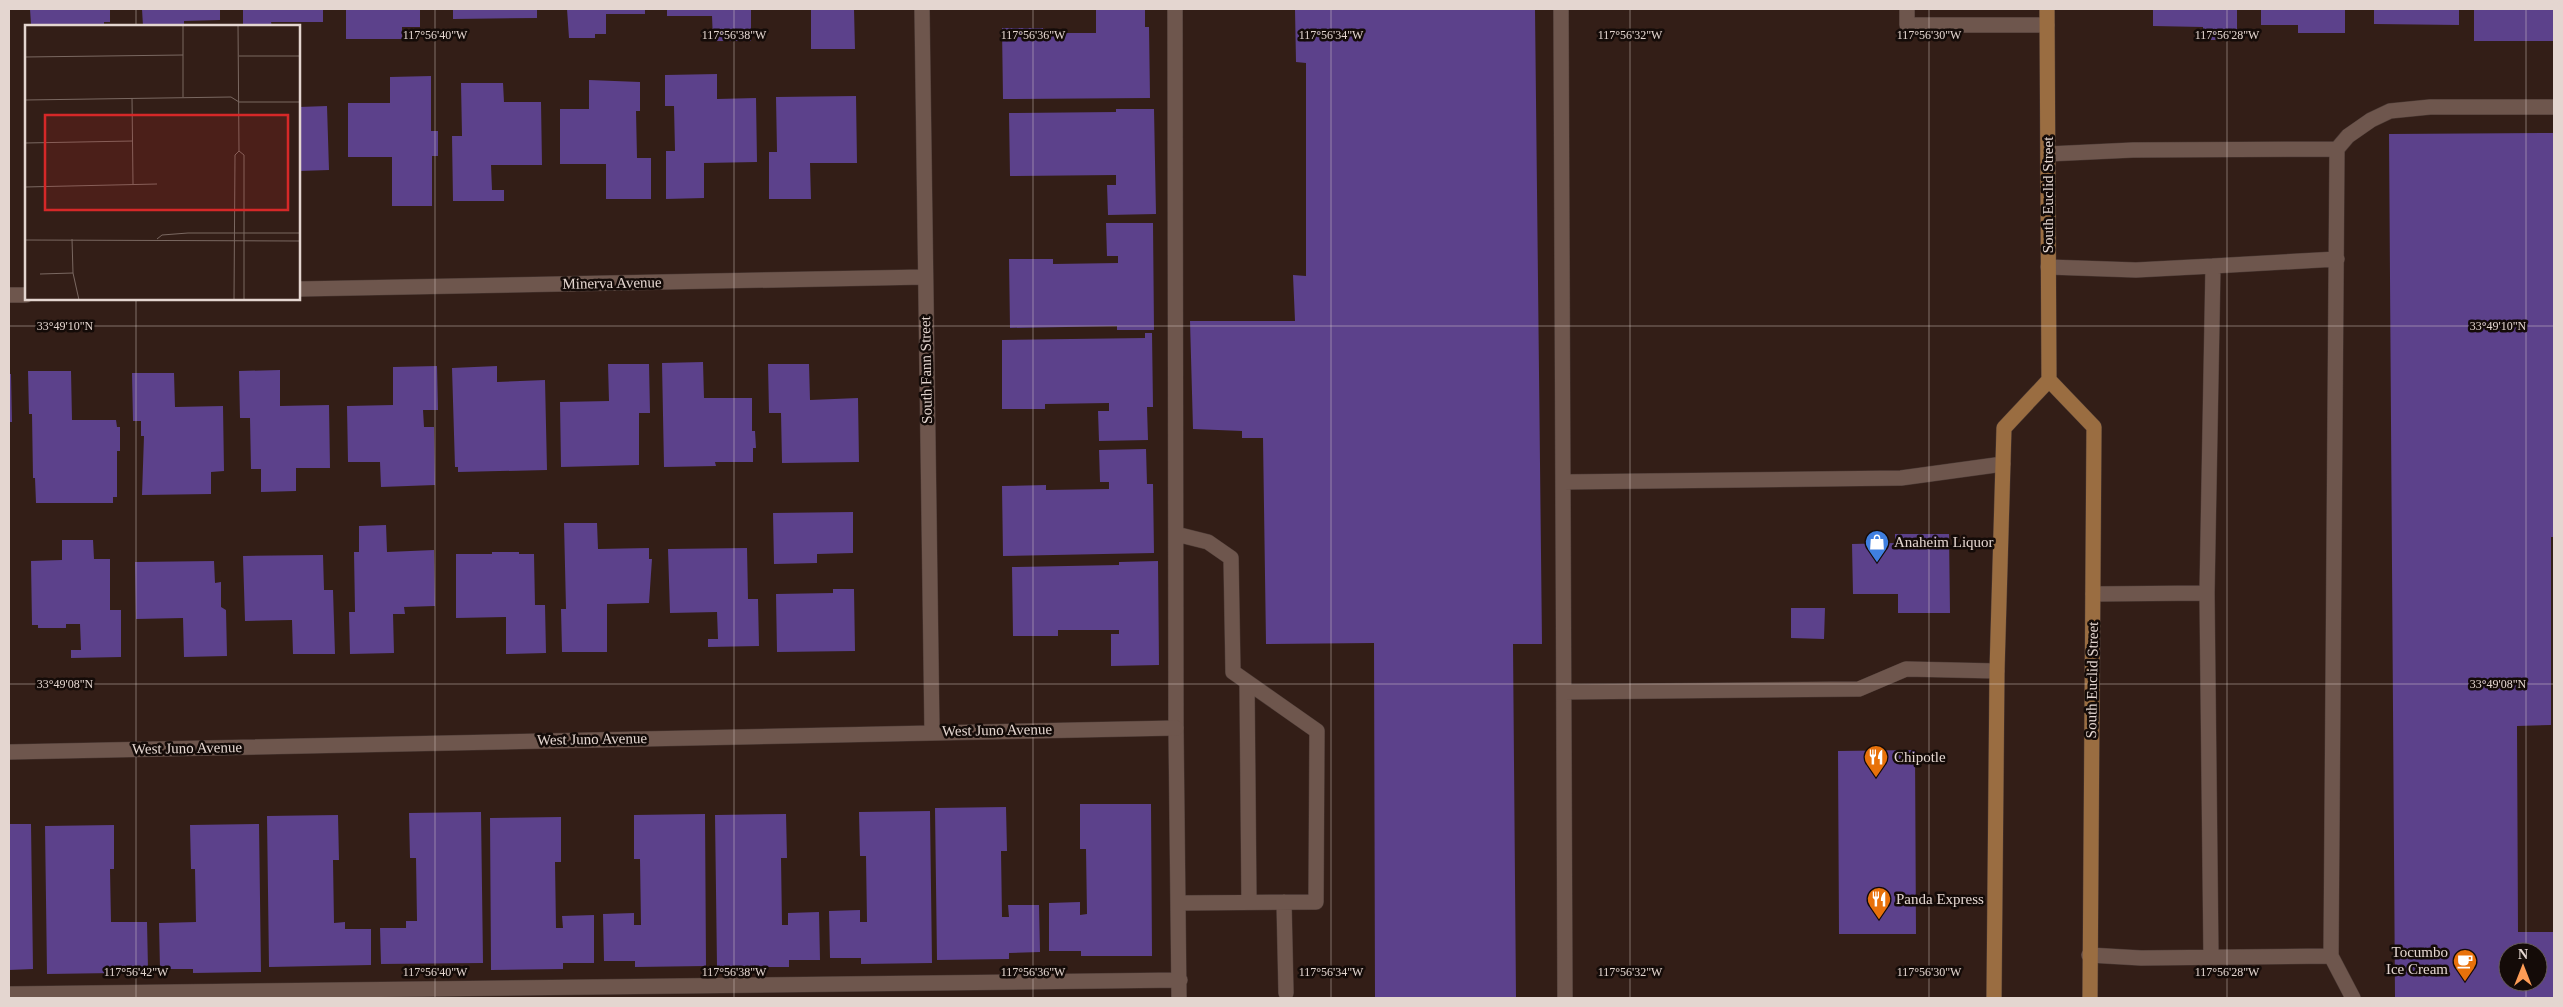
<svg xmlns="http://www.w3.org/2000/svg" width="2563" height="1007" font-family="'Times New Roman',serif">
<rect width="100%" height="100%" fill="#331e17"/>
<path fill="#5c418b" fill-rule="evenodd" d="M30,9H110V22H104V26H78V24H31Z
M142,9H220V20L184,21V26H143Z
M243,9H323V22H271L272,26H243Z
M346,9H420V27H402V39H346Z
M453,9H537V18L453,19Z
M567,9H645V14H606V34H595V38H569Z
M667,9H751V41H713L712,16H667Z
M811,9H854L855,49H811Z
M1096,9H1145V27H1149L1150,98L1003,99L1002,28H1043V33H1096Z
M1331,9H1535L1542,644H1513L1516,998H1375L1374,643L1266,644L1263,438H1242V431L1193,429L1190,321H1295L1293,275L1306,276V63L1296,62L1295,10Z
M2153,9H2237V40H2203V27L2153,26Z
M2261,9H2345V33H2298V25H2261Z
M2374,9H2459V25L2374,24Z
M2474,9H2554V41H2474Z
M717,74V99L756,98L757,162L704,163V198L666,199V151H675L674,106H665V75Z
M431,76V131H438V156H432V206H392V157H348V103H390V77Z
M589,80L640,82V111H636L637,158H651V199H606V164H560V109H589Z
M461,83H503L504,102H541L542,165H491L492,190H504V201H453L452,136H462Z
M856,96L857,163H810L811,199H769V152H777L776,97Z
M327,106L329,170L299,171V107Z
M1116,109H1154L1156,214L1108,215L1107,185H1116V175L1010,176L1009,113L1116,112Z
M2554,133V537H2551V725L2517,726L2518,932H2554V998H2395L2389,134ZM2508,952H2538V982H2508Z
M1106,223H1153L1154,330H1117V326L1010,328L1009,259H1053V264L1118,263V256H1107Z
M1145,333H1152L1153,407H1147L1148,440L1099,441L1098,411H1109V403L1045,404V409H1002V340L1145,338Z
M703,362L704,398H752V431H755L756,448H753V462H715L716,466L664,467L662,363Z
M608,364H649L650,413H639V465L561,467L560,402L609,401Z
M768,364H809L810,400L858,398L859,462L782,463L781,413H769Z
M437,366L438,410H423L424,427H434L435,485L381,487L380,462H348L347,406L393,405V367Z
M497,366V382L545,380L547,470L458,472V467H455L452,368Z
M280,370V406L329,405L330,468H296V491L261,492V469H251L250,418H240L239,371Z
M28,371H71L72,420H116L117,427H120V451H117V497H113V503H36L35,478H33L32,414H29Z
M132,373H174L175,407L223,406L224,471L211,472V494L142,495L144,436H141V421H133Z
M9,374H11L12,422H9Z
M1146,449L1147,484H1153L1154,553L1003,556L1002,486L1046,485V490L1109,489V482H1100L1099,450Z
M853,512V553L817,554V563L774,564L773,513Z
M564,523H597L598,549L649,548V559H652L649,603L607,604V652H562L561,609H566Z
M386,525L387,552L434,550L435,606L404,607L405,614H393L394,653L350,654L349,612H355L354,552H359V526Z
M1895,534H1949L1950,613H1898V594H1853L1852,544L1895,543Z
M62,540H93L94,559H110V610H121V657L71,658V650H81L80,624H66V628H38V625H32L31,561L62,560Z
M747,548L748,599H758L759,646L708,647V639H718L717,612L670,613L668,549Z
M492,552H519V554H534L535,605H545L546,653L506,654V617L456,618V554H492Z
M323,555L324,590H333L335,654H293L292,620L245,621L243,556Z
M214,561L215,583L221,582V607L226,610L227,656L184,657L183,618L136,619L135,562Z
M1158,561L1159,665L1111,666V634H1119V630H1058V636H1013L1012,567L1119,565V562Z
M833,589H854L855,651L777,652L776,594L833,593Z
M1791,608H1825L1824,639L1791,638Z
M1915,750L1916,934H1839L1838,751Z
M1080,804H1151L1152,956H1081V951H1049V903L1080,902V915L1087,914L1086,849H1080Z
M1006,807L1007,851H1001L1002,917H1009L1008,905H1039L1040,952L1009,953V959L937,960L935,808Z
M930,811L932,963L861,964V958H830L829,911L860,910V922H867L866,856H860L859,812Z
M481,812L483,963L381,964L380,928H406V921H417L416,858H410L409,813Z
M705,814L706,966L635,967V961H604L603,914L634,913V925H641L640,859H634V815Z
M786,814L787,858H781L782,925H788V913L819,912L820,960H789V967H717L715,815Z
M338,815L339,860H333L334,923L345,922V929H371V965L269,967L267,816Z
M561,817V862H555L556,928H563L562,916L594,915V963H563V969L491,970L490,818Z
M9,824H31L33,969L9,970Z
M259,824L261,972L193,973V969H160L159,923L196,922L195,869H191L190,825Z
M114,825V869H110L111,922H147L148,969H114V973L47,974L45,826Z"/>
<g fill="none" stroke-linecap="round" stroke-linejoin="round">
<g stroke="#4a3934" stroke-width="16">
<path id="service" d="M1175,9L1176,728L1179,998
M1561,9L1565,998
M1907,9V25H2047
M2337,149L2348,136L2371,120L2390,111L2430,107H2554
M2048,154L2133,150L2337,149L2331,956L2353,998
M2213,266L2337,259
M2048,267L2136,270L2213,266L2207,593
M1563,482L1901,478L2003,464
M1176,534L1208,542L1231,558L1233,672L1317,731L1316,902L1179,903
M2093,594L2207,593L2211,957
M1247,682L1249,902
M1564,692L1859,689L1906,669L1997,671
M1284,902L1286,993
M2089,955L2141,958L2331,956
M9,994L1180,980"/>
</g>
<g stroke="#4a3934" stroke-width="16">
<path id="minor" d="M922,9L932,731
M299,289L925,277
M9,295H26
M9,752L1176,728"/>
</g>
<g stroke="#4a3934" stroke-width="16">
<path id="primary" d="M2047,9L2049,380L2094,427L2090,998
M1994,998L1997,671L2004,428L2049,380"/>
</g>
<use href="#service" stroke="#6e564d" stroke-width="15"/>
<use href="#minor" stroke="#6e564d" stroke-width="15"/>
<use href="#primary" stroke="#9a6d41" stroke-width="15"/>
</g>
<path fill="none" stroke="#e4d6d0" stroke-width="1" stroke-opacity="0.45" d="M136,9V26M435,9V998M734,9V998M1033,9V998M1331,9V998M1630,9V998M1929,9V998M2227,9V998M2526,9V952M136,299V998M9,326H2554M9,684H2554M2526,982V998"/>
<defs>
<g id="shop-pin" transform="scale(1.25)"><path d="M0 17L-7.5 6A9.5 9.5 0 1 1 7.5 6Z" fill="#3f7fe0" stroke="#140b08"/><path d="M-5-2.5h2.3a2.7 3.5 0 0 1 5.4 0H5L5.5 6h-11ZM-1.5-2.5h3a1.5 2.3 0 0 0-3 0Z" fill="#fff"/></g>
<g id="restaurant-pin" transform="scale(1.25)"><path d="M0 17L-7.5 6A9.5 9.5 0 1 1 7.5 6Z" fill="#e8710a" stroke="#140b08"/><path d="M-5-6h1v4h1v-4h1v4h1v-4h1v5L-1.5 .5V6h-2V.5L-5-1ZM5-6V6H3V1.5H1.5Q1.5-4 5-6Z" fill="#fff"/></g>
<g id="cafe-pin" transform="scale(1.25)"><path d="M0 17L-7.5 6A9.5 9.5 0 1 1 7.5 6Z" fill="#e8710a" stroke="#140b08"/><path d="M-5.5-4.5H6V0H3Q3 3.5 0 3.5H-2.5Q-5.5 3.5-5.5 0ZM3-3.2v2h1.7v-2ZM-6 4.5H4V6H-6Z" fill="#fff"/></g>
</defs>
<g fill-rule="evenodd">
<use href="#shop-pin" x="1877" y="542"/>
<use href="#restaurant-pin" x="1876" y="757"/>
<use href="#restaurant-pin" x="1879" y="899"/>
<use href="#cafe-pin" x="2465" y="961"/>
</g>
<g text-anchor="middle" stroke-width="5" stroke-linejoin="round" paint-order="stroke">
<g font-size="15" fill="#e4d6d0" stroke="#140b08">
<text transform="translate(2048 195) rotate(-90)" y="5">South Euclid Street</text>
<text transform="translate(612 283) rotate(-1)" y="5">Minerva Avenue</text>
<text transform="translate(926 370) rotate(-91)" y="5">South Fann Street</text>
<text transform="translate(2092 680) rotate(-89)" y="5">South Euclid Street</text>
<text transform="translate(997 730) rotate(-1)" y="5">West Juno Avenue</text>
<text transform="translate(592 739) rotate(-1)" y="5">West Juno Avenue</text>
<text transform="translate(187 748) rotate(-1)" y="5">West Juno Avenue</text>
</g>
<g font-size="15" fill="#e4d6d0" stroke="#140b08" text-anchor="start">
<text x="1894" y="547">Anaheim Liquor</text>
<text x="1894" y="762">Chipotle</text>
<text x="1896" y="904">Panda Express</text>
<text x="2448" y="957" text-anchor="end">Tocumbo<tspan x="2448" dy="17">Ice Cream</tspan></text>
</g>
</g>
<g transform="translate(25 25)">
<rect width="275" height="275" fill="#331e17"/>
<path fill="none" stroke="#7a6861" stroke-width="1" d="M213,0L214,126L219,130V275M214,31H275M0,32L158,30M158,72V0M107,73L108,159M0,75L206,72L214,77H275M0,118L108,116M0,162L132,159M47,214L48,248L54,275M132,214L137,210L163,208H275M0,215L275,216M15,249L48,248M209,275L210,130L214,126"/>
<path fill="#d62828" fill-opacity="0.15" stroke="#d62828" stroke-width="2.5" d="M20,90H263V185H20Z"/>
<rect width="275" height="275" fill="none" stroke="#e4d6d0" stroke-width="2.5"/>
</g>
<g font-size="12" text-anchor="middle" fill="#e4d6d0" stroke="#140b08" stroke-width="5" stroke-linejoin="round" paint-order="stroke">
<text x="435" y="39">117°56'40"W</text>
<text x="734" y="39">117°56'38"W</text>
<text x="1033" y="39">117°56'36"W</text>
<text x="1331" y="39">117°56'34"W</text>
<text x="1630" y="39">117°56'32"W</text>
<text x="1929" y="39">117°56'30"W</text>
<text x="2227" y="39">117°56'28"W</text>
<text x="65" y="330">33°49'10"N</text>
<text x="2498" y="330">33°49'10"N</text>
<text x="65" y="688">33°49'08"N</text>
<text x="2498" y="688">33°49'08"N</text>
<text x="136" y="976">117°56'42"W</text>
<text x="435" y="976">117°56'40"W</text>
<text x="734" y="976">117°56'38"W</text>
<text x="1033" y="976">117°56'36"W</text>
<text x="1331" y="976">117°56'34"W</text>
<text x="1630" y="976">117°56'32"W</text>
<text x="1929" y="976">117°56'30"W</text>
<text x="2227" y="976">117°56'28"W</text>
</g>
<rect width="2563" height="1007" fill="none" stroke="#e4d6d0" stroke-width="20"/>
<g transform="translate(2523 967)"><circle r="24" fill="#140b08" stroke="#675c58"/>
<path d="M0-4L9 19L0 12L-9 19Z" fill="#fd9c56"/>
<text y="-8" font-size="14" font-weight="bold" text-anchor="middle" fill="#e4d6d0">N</text>
</g>
</svg>
